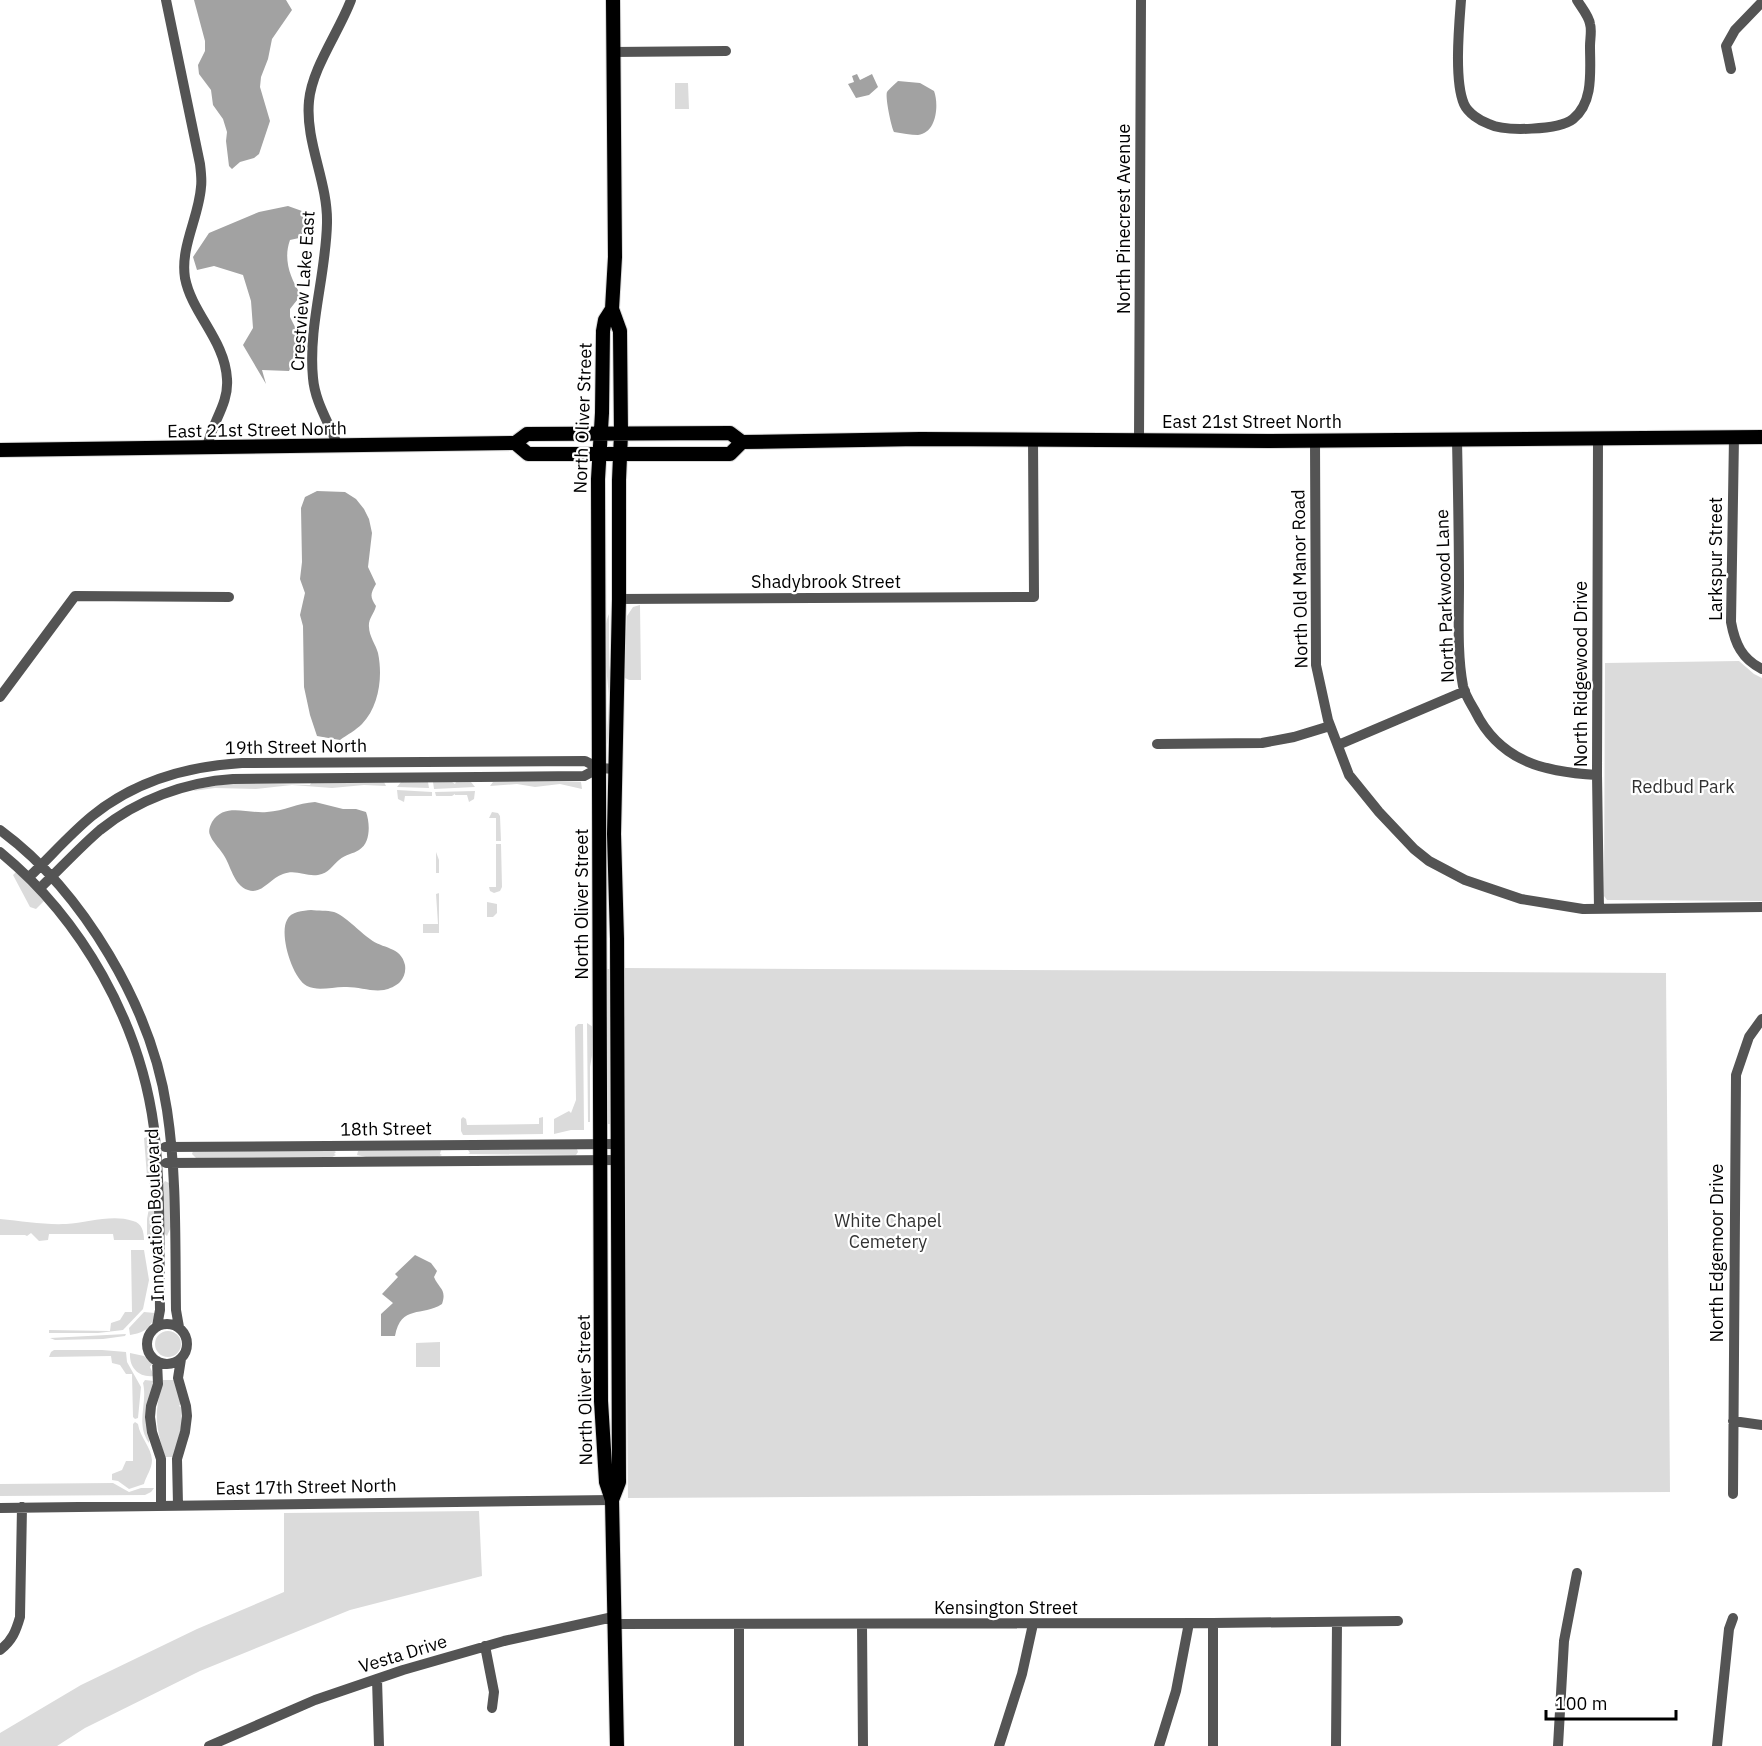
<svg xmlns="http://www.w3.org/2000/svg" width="1762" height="1746" font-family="'IBM Plex Sans',sans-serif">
<rect width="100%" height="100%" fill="#fff"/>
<path fill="#dbdbdb" d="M675,83H688L689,109H675Z
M640,605L641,680H629L625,678L624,671L627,616L633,607Z
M609,614V665L612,684L609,749C605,736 609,717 609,702C609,679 599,636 609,614Z
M1739,661L1754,674L1762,678V901L1607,900L1604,896L1605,663Z
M384,782L386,786L364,785L332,788L292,785L256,789L215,788L193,791L197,789L233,783L310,785L311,783Z
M401,782H428L429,788L397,787Z
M433,782H452L455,784L456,782H471L475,787L434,789Z
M493,782H581L582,789L560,784L535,787L517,784L490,786Z
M397,790L432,792V796H405L404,802L398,799Z
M475,791L474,799L469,802L467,795H455V794L452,796H436L435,792Z
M492,812L498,813L500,816L501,841H496V818H489Z
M496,844H501L502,887L500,891L494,893L490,891L489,887H496Z
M436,852L439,860V933H423V924H438L436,894L439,893V873H436Z
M16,872L44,901L36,909L30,907L13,875Z
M487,902L497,904V913L493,917H487Z
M623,968L1666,973L1670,1492L628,1498Z
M605,969H611V1124H606Z
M587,1023L593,1027L594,1044L590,1067V1122H588Z
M578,1024H583L584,1130H571L554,1134V1119L569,1111L571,1113L576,1100L575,1027Z
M463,1117L466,1119L467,1125L539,1124V1118L543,1117V1134L463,1135L461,1131V1119Z
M147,1137H150L154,1177L147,1176L144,1138Z
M364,1149L441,1150L440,1154L442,1155L438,1157H366L357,1155L358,1151Z
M577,1149L578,1152L576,1155L468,1154L470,1153L468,1150Z
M333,1150L336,1152L334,1154L336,1155L332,1157L196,1158L192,1154L193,1151Z
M149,1181H154V1223L152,1226L154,1227V1235L151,1239L147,1240V1219L151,1197Z
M165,1181L169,1183L171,1227L167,1236L164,1233L162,1192L164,1191L163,1184Z
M0,1219C22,1221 44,1225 66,1224C88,1223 111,1214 133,1221C142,1223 144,1232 144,1240H114L113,1234H49L48,1240L39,1241L31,1233L27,1236L25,1235H0Z
M131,1250H144L149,1280L143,1309L123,1330L98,1333H49V1330L110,1331L111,1323L120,1320L125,1312H132Z
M144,1312L155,1313C152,1328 144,1333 130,1335L129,1328Z
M155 1344a13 13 0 1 1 26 0a13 13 0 1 1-26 0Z
M126,1334L125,1336L103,1339L55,1340L50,1338Z
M440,1342V1367H416V1343Z
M54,1350H102L126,1352L127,1362L141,1387L138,1418L135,1419L133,1417L132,1374H126L120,1365L112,1363L111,1356L49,1357L51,1352Z
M130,1353L144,1356L152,1364L150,1367L154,1376C139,1378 129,1368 130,1353Z
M145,1380L154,1381L149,1443C135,1423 148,1404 143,1383Z
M163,1380H174L181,1403L179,1406L181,1407L182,1423L174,1457H165C155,1424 154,1414 163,1380Z
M135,1422L138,1424C140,1438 151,1446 152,1460C152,1469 146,1476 144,1484L129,1489L118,1481L112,1480V1474L122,1470L126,1461H133V1424Z
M113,1483L129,1492L141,1488H154L151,1492L145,1495L0,1496V1484Z
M479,1511L482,1576L350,1610L200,1671L85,1728L57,1746H0V1733L81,1685L197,1629L284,1592V1513Z"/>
<path fill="#a2a2a2" d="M194,0H286L292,10L272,39L268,59L261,77L260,87L270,121L259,154L254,158L240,162L232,169L229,166L226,141L227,132L223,119L213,105L211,90L199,74L198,65L205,51V41Z
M857,74L860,80L872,74L878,87L869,95L856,98L848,84L854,82L852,76Z
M898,81L920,83L934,91C939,104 937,133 918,135C911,135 902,133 894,132C891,126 885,97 887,92C889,89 895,84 898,81Z
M288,206L302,211L309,225L299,238L290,240C283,259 290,278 301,295L290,309V317L302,341L289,371L262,370L266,384L243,345L253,328L251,301L243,275L214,266L197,270L193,257L209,233L259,212Z
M317,491L345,492L356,499L364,509L369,519L372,533L368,567L376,584C370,594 370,597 376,606C374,614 368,619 369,627C369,636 376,645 378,653C383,677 379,706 362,724C356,730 347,735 340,740L317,736L310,715L304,687L303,626L300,615L305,593L300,579L302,562L301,508L305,497Z
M315,802L343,809H356L366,812C370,823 371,843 359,850C353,854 346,854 339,860C332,866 329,873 318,875C306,877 296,869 283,874C270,878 262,895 248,890C233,885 231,865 223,854C219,848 212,841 210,835C208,831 210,826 212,822C224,802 248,814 267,812C284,811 298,803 315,802Z
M311,910C318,911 327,910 334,912C344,915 360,932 370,939C382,949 401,946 405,965C406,972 404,977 400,982C396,986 389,989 384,990C372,992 359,987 347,987C334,986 319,992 307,986C292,978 279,934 287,920C291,911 303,911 311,910Z
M415,1255L431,1263L437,1271L434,1277C439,1289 447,1289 442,1304C422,1317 401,1304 395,1336H381V1314L393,1303L382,1294L398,1277L395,1274Z"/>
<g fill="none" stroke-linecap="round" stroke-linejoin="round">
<g stroke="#dbdbdb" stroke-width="16">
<path id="major" d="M612,309L605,320L603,331L602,413L598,479L601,1401L606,1482L612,1500L617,1746
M515,443L528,454H730L742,442
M0,450L515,443L527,434L730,433L742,442L920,439L1268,441L1762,437
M612,1500L619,1482L617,939L614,834L619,599V480L621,434L620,331L612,309L615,257L613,0"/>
</g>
<path stroke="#545454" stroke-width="10" d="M166,0L200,164C201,172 202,180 201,187C199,217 180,247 185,278C192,314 225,340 227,379C229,405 211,423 207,448
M1461,0C1459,26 1454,81 1464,104C1468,113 1480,121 1489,124C1505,132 1559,130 1573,119C1594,102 1590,71 1590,46C1590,39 1592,30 1590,24C1589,16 1581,7 1577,0
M613,52L726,51
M1731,69L1726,46L1735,30L1762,2
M1734,437L1731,622C1735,644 1742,659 1762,669
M1139,439L1141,0
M1598,439L1597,775L1599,909
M1457,440C1458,489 1459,537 1459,586C1459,619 1457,654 1463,686C1465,695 1471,704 1475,711C1500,762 1545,772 1597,775
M1315,441L1316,665L1328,720L1349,775L1379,812L1414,849L1429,861L1465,880L1521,899L1583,909L1762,907
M338,447C330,424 315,403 313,378C308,326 326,275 327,223C328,182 305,142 309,101C312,68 339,32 351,0
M619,599L1034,597L1033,439
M0,697L75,596L229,597
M1157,744L1262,743L1294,737L1330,726
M1338,745L1465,691
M0,830C83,891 152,1008 167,1110C177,1176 175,1243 176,1310L179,1327
M0,852C82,919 140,1022 154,1128C161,1188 159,1250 160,1310L157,1326
M29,877C50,857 70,834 92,816C135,781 189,766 242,763L585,761L599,768L616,769
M40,888C60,869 79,848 100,830C137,800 185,782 233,779L584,776L599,768
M165,1147L617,1144
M166,1163L618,1160
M147 1344a20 20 0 1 1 40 0a20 20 0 1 1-40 0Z
M157,1361L158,1384L151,1406L150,1417L152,1432L161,1459V1505
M1733,1421L1762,1425
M1733,1494L1736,1075L1749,1037L1762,1019
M178,1505L177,1459L185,1432L187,1416L186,1406L178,1378L181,1359
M0,1508L612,1500
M1213,1623V1746
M614,1624L1213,1623L1398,1621
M739,1625V1746
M862,1625L863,1746
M485,1646L494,1692L492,1708
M0,1650C12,1641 16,1631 20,1617L22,1507
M377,1679L379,1746
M209,1746L315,1700L403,1670L504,1641L613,1617
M999,1746L1022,1674L1033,1624
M1159,1746L1176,1691L1189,1623
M1336,1746L1337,1622
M1558,1746L1564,1641L1577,1573
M1717,1746L1729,1629L1733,1618"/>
<use href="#major" stroke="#000" stroke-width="14"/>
</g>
<g text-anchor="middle" stroke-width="4.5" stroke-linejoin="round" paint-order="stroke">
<g font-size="18" fill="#000" stroke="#fff">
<text transform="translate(1124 219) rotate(-90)" y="6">North Pinecrest Avenue</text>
<text transform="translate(303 291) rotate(-86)" y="6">Crestview Lake East</text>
<text transform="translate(583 418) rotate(-88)" y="6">North Oliver Street</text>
<text x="1252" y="428">East 21st Street North</text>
<text transform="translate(257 430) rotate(-1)" y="6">East 21st Street North</text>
<text transform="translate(1716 559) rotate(-90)" y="6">Larkspur Street</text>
<text transform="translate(1300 579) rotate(-91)" y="6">North Old Manor Road</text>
<text x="826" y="588">Shadybrook Street</text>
<text transform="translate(1445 596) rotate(-92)" y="6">North Parkwood Lane</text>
<text transform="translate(1581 674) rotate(-90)" y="6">North Ridgewood Drive</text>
<text transform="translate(296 747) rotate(-1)" y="6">19th Street North</text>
<text transform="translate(582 904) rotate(-90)" y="6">North Oliver Street</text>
<text transform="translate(386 1129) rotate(-1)" y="6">18th Street</text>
<text transform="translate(155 1215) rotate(-92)" y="6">Innovation Boulevard</text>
<text transform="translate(1717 1253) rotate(-90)" y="6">North Edgemoor Drive</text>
<text transform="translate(585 1390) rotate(-91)" y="6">North Oliver Street</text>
<text transform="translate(306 1487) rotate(-1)" y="6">East 17th Street North</text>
<text x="1006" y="1614">Kensington Street</text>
<text transform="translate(403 1654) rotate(-17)" y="6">Vesta Drive</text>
</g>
<g font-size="18" fill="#323232" stroke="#fff">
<text x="1683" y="793">Redbud Park</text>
<text x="888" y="1227">White Chapel<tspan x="888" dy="21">Cemetery</tspan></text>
</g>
</g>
<path d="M1546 1710v9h130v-9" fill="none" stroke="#000000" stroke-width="3"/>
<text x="1555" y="1710" font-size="18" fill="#000000" stroke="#ffffff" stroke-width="4.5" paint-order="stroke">100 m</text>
</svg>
